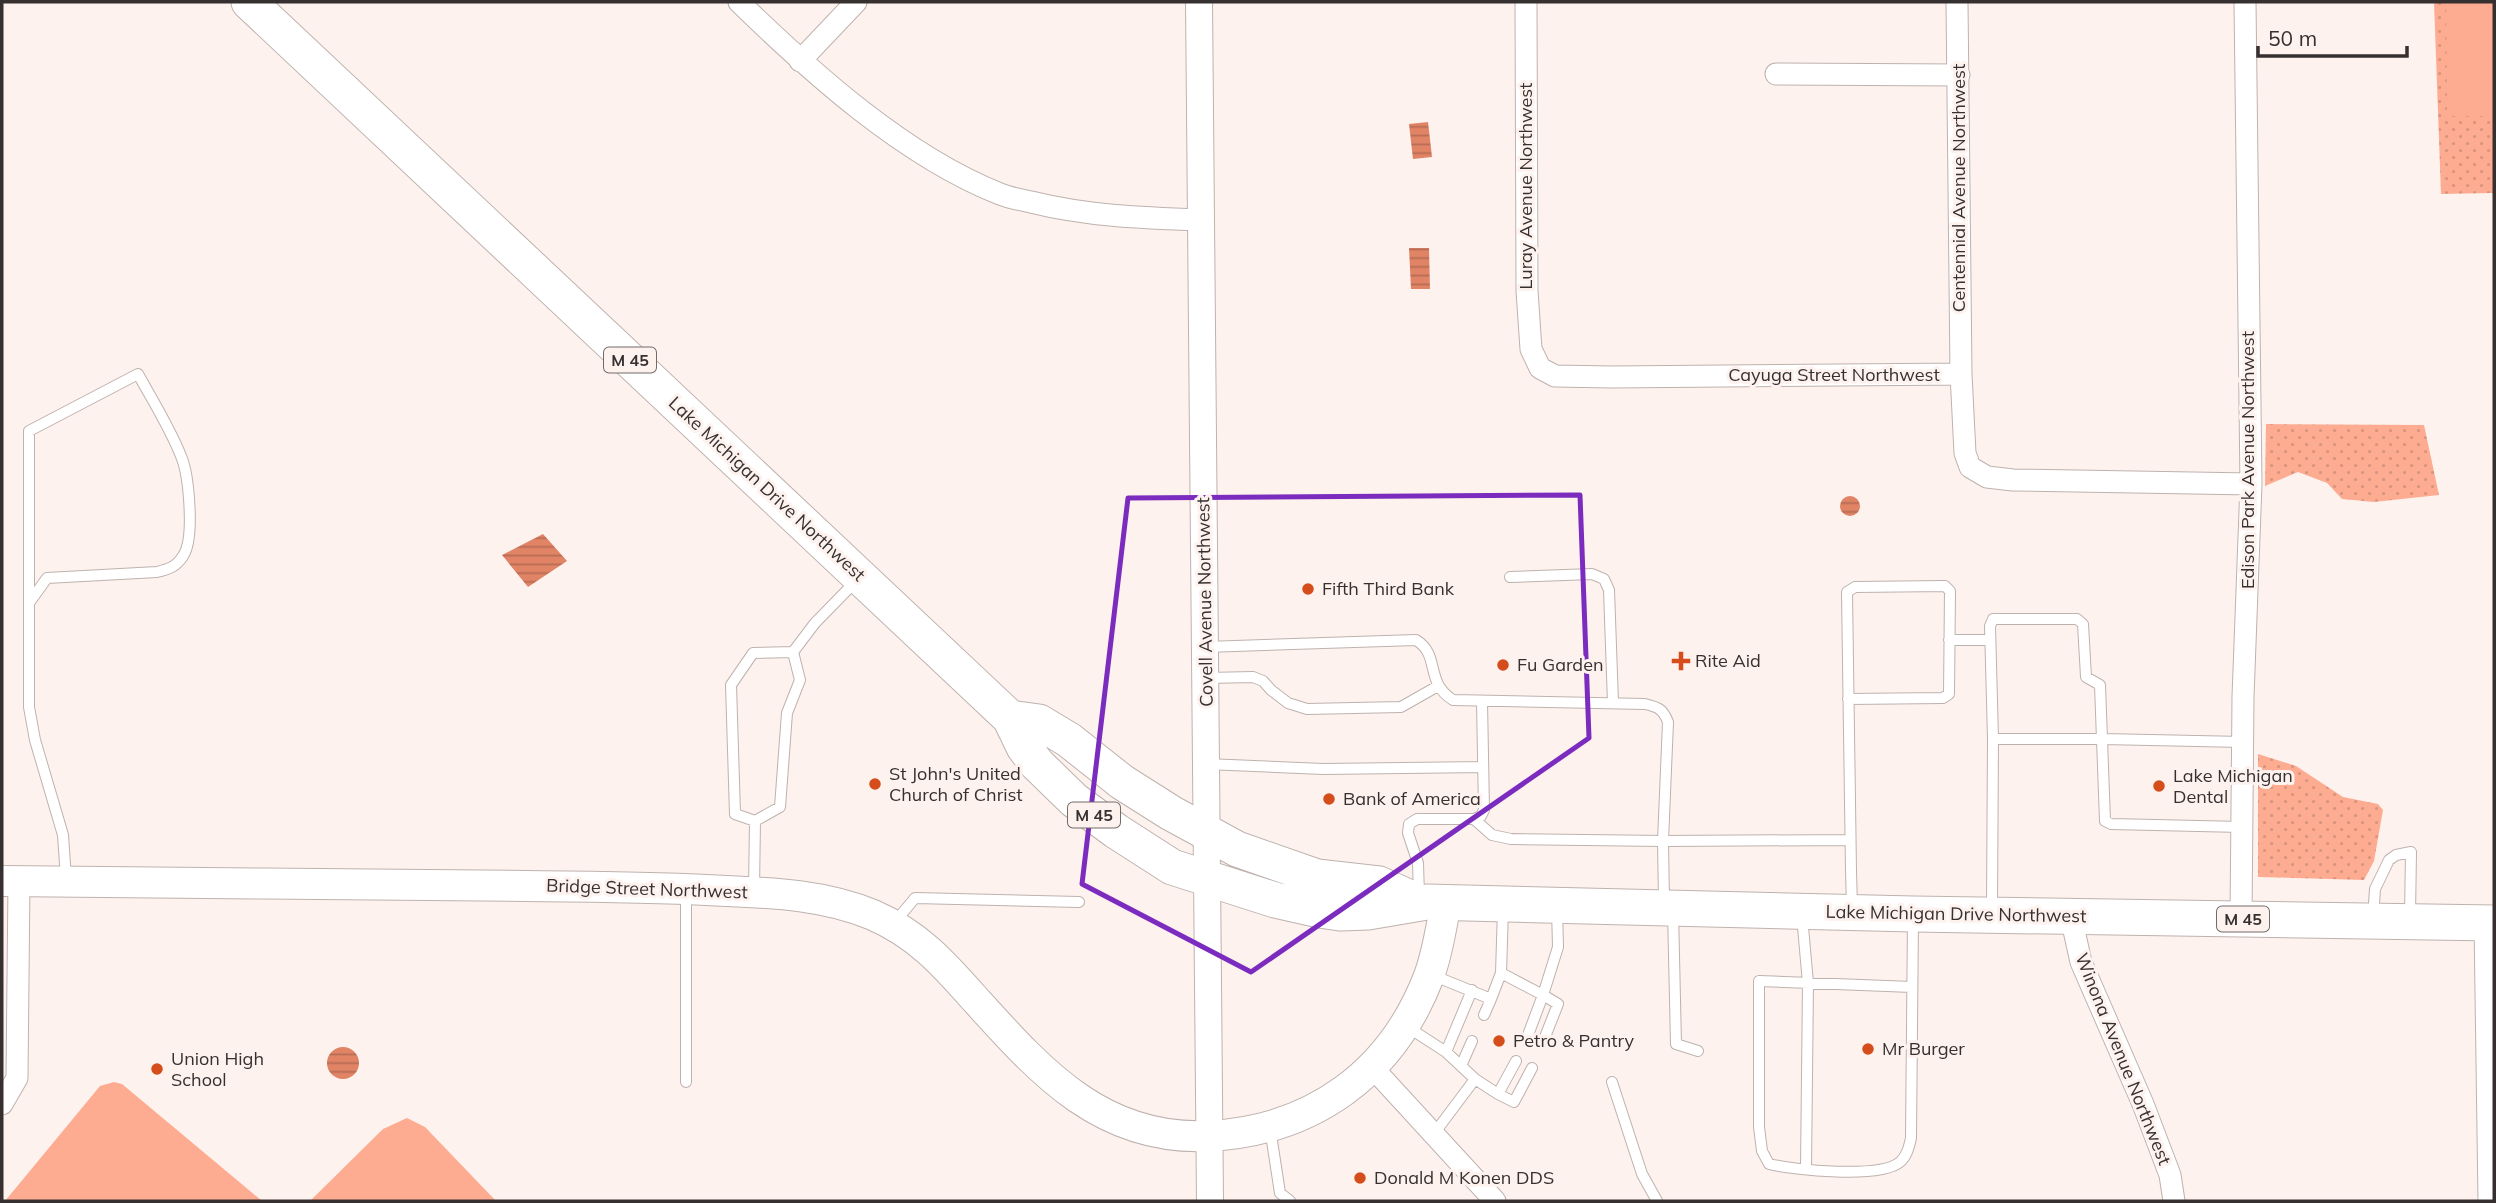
<svg xmlns="http://www.w3.org/2000/svg" width="2496" height="1203" font-family="Mulish,sans-serif">
<defs>
<pattern id="grass-dots" width="8" height="8" patternUnits="userSpaceOnUse" patternTransform="scale(1.75)"><rect width="8" height="8" fill="#fdac92"/><path d="M2 2h.1M6 6h.1" fill="none" stroke="#d9947e" stroke-width="1.8" stroke-linecap="round"/></pattern>
<pattern id="water-rules" width="6" height="5" patternUnits="userSpaceOnUse" patternTransform="scale(1.75)"><rect width="6" height="5" fill="#e18365"/><path d="M0 2.5h6" fill="none" stroke="#b76c54"/></pattern>
</defs>
<rect width="100%" height="100%" fill="#fef2ee"/>
<path fill="url(#grass-dots)" d="M2434,2H2494V195L2492,193L2441,194Z
M2266,424L2424,425L2439,495L2374,502L2342,499L2327,483L2298,472L2265,486Z
M2258,754L2296,766L2343,797L2378,804L2383,810L2374,861L2364,880L2258,877Z"/>
<path fill="#fdac92" d="M2446,2H2494V116H2447Z
M114,1082L122,1084L262,1201H5L100,1086Z
M407,1118L425,1127L496,1201H310L383,1129Z"/>
<path fill="url(#water-rules)" d="M1428,122L1432,157L1413,159L1409,124Z
M1409,248H1429L1430,289H1411Z
M1840 506a10 10 0 1 1 20 0a10 10 0 1 1-20 0Z
M543,534L567,561L528,587L502,555Z
M327 1063a16 16 0 1 1 32 0a16 16 0 1 1-32 0Z"/>
<g fill="none" stroke-linecap="round" stroke-linejoin="round">
<g stroke="#beb2ae" stroke-width="12">
<path id="service" d="M1510,577L1592,574L1604,579L1609,590L1613,703
M29,603L47,578L157,572C169,569 176,567 183,556C195,539 189,475 181,456C170,428 153,401 138,374L29,431V707L35,740L63,835L66,879
M1949,640H1990
M1205,647L1416,640C1441,655 1424,682 1453,700L1645,704C1658,707 1663,709 1668,722L1663,841L1664,902
M1207,678L1253,677L1263,681L1271,690L1288,703L1307,709L1401,707L1438,686
M1848,699L1943,698L1949,694L1950,591L1945,586L1855,587L1847,592L1851,871L1852,907
M1993,739H2103L2243,742
M1206,764L1323,769L1483,767
M1474,819L1492,835L1511,839L1663,841L1850,840
M755,821L735,814L731,685L753,653L793,652
M754,889L755,821L780,807L787,713L800,680L793,652L815,623L857,580
M1419,896L1418,863L1408,833L1409,824L1417,819H1474L1481,816L1484,810L1482,701
M1992,909L1993,739L1990,626L1993,619H2077L2083,624L2086,677L2100,685L2105,821L2111,824L2242,827
M1673,911L1676,1044L1698,1051
M1802,916L1808,983L1806,1169
M2373,918L2375,889L2389,860L2396,855L2411,852L2410,915
M894,923L915,898L1079,902
M1501,973L1503,909
M1432,975L1491,999L1501,973L1543,995L1528,1035
M1912,987L1759,981V1127L1762,1151L1769,1164C1794,1170 1880,1179 1900,1162C1907,1156 1909,1147 1911,1138L1913,918
M1484,1015L1491,999
M1406,1026L1446,1052L1475,1079
M1543,1042L1558,1004L1543,995L1558,947L1557,908
M1446,1052L1472,990
M1461,1066L1472,1041
M686,1082V891
M1612,1082L1642,1174L1657,1201
M1498,1094L1514,1102L1532,1068
M1270,1128L1280,1193L1290,1201
M1433,1135L1475,1079L1498,1094L1516,1061"/>
</g>
<g stroke="#beb2ae" stroke-width="23">
<path id="minor" d="M739,2C812,73 904,156 1000,194C1010,198 1021,200 1031,202C1087,216 1143,218 1201,220
M1526,2L1527,291L1531,349L1540,368L1555,376L1612,377L1961,374
M1957,2L1961,374L1965,453L1970,467L1987,477L2013,480L2251,484
M800,61L856,2
M1776,74L1959,75
M2071,917L2081,962L2143,1104L2170,1175L2174,1201
M2241,919L2243,697L2251,484L2245,2
M2485,923L2489,1201
M1372,1067L1495,1201
M2,1104L17,1078L19,881"/>
</g>
<g stroke="#beb2ae" stroke-width="28">
<path id="tertiary" d="M1199,2L1210,1201"/>
</g>
<g stroke="#beb2ae" stroke-width="32">
<path id="secondary" d="M2,881C177,882 351,885 526,886C593,887 659,887 726,891C775,893 826,895 873,915C917,934 943,963 974,998C1040,1071 1101,1141 1208,1136C1313,1131 1392,1073 1429,976C1438,952 1441,927 1446,903"/>
</g>
<g stroke="#beb2ae" stroke-width="37">
<path id="trunk" d="M249,2L1010,718L1024,747L1037,764L1074,800L1116,831L1172,867L1275,900L1319,910L1340,913L1368,912L1427,902L1913,914L2494,923
M1010,718L1039,722L1069,740L1122,782L1171,813L1237,849L1317,877L1379,884L1419,902"/>
</g>
<use href="#service" stroke="#fff" stroke-width="10"/>
<use href="#minor" stroke="#fff" stroke-width="21"/>
<use href="#tertiary" stroke="#fff" stroke-width="26"/>
<use href="#secondary" stroke="#fff" stroke-width="30"/>
<use href="#trunk" stroke="#fff" stroke-width="35"/>
</g>
<path fill="none" stroke="#7b2cbf" stroke-width="5" stroke-linejoin="round" d="M1580,495L1589,738L1251,972L1082,884L1128,498Z"/>
<g fill="#d44d1b" stroke="#fef2ee" stroke-width="2.5">
<circle cx="1308" cy="589" r="7"/>
<path d="M1677.5 650.5h7v7h7v7h-7v7h-7v-7h-7v-7h7z"/>
<circle cx="1503" cy="665" r="7"/>
<circle cx="875" cy="784" r="7"/>
<circle cx="2159" cy="786" r="7"/>
<circle cx="1329" cy="799" r="7"/>
<circle cx="1499" cy="1041" r="7"/>
<circle cx="1868" cy="1049" r="7"/>
<circle cx="157" cy="1069" r="7"/>
<circle cx="1360" cy="1178" r="7"/>
</g>
<g text-anchor="middle" stroke-width="6" stroke-linejoin="round" paint-order="stroke">
<g fill="#fef2ee" stroke="#726b69" stroke-width="2">
<rect x="604" y="347.5" width="52" height="25" rx="5"/>
<rect x="1068" y="802.5" width="52" height="25" rx="5"/>
<rect x="2217" y="906.5" width="52" height="25" rx="5"/>
</g>
<g font-size="16" font-weight="bold" fill="#363130">
<text x="630" y="366">M 45</text>
<text x="1094" y="821">M 45</text>
<text x="2243" y="925">M 45</text>
</g>
<g font-size="18" fill="#363130" stroke="#fef2ee">
<text transform="translate(1526 186) rotate(-90)" y="6">Luray Avenue Northwest</text>
<text transform="translate(1959 188) rotate(-90)" y="6">Centennial Avenue Northwest</text>
<text x="1834" y="381">Cayuga Street Northwest</text>
<text transform="translate(2248 460) rotate(-90)" y="6">Edison Park Avenue Northwest</text>
<text transform="translate(767 489) rotate(43)" y="6">Lake Michigan Drive Northwest</text>
<text transform="translate(1205 602) rotate(-91)" y="6">Covell Avenue Northwest</text>
<text transform="translate(647 889) rotate(2)" y="6">Bridge Street Northwest</text>
<text transform="translate(1956 914) rotate(1)" y="6">Lake Michigan Drive Northwest</text>
<text transform="translate(2123 1059) rotate(68)" y="6">Winona Avenue Northwest</text>
</g>
<g font-size="18" fill="#363130" stroke="#fef2ee" text-anchor="start">
<text x="1322" y="595">Fifth Third Bank</text>
<text x="1695" y="667">Rite Aid</text>
<text x="1517" y="671">Fu Garden</text>
<text x="889" y="780">St John's United<tspan x="889" dy="21">Church of Christ</tspan></text>
<text x="2173" y="782">Lake Michigan<tspan x="2173" dy="21">Dental</tspan></text>
<text x="1343" y="805">Bank of America</text>
<text x="1513" y="1047">Petro &amp; Pantry</text>
<text x="1882" y="1055">Mr Burger</text>
<text x="171" y="1065">Union High<tspan x="171" dy="21">School</tspan></text>
<text x="1374" y="1184">Donald M Konen DDS</text>
</g>
</g>
<rect width="2496" height="1203" fill="none" stroke="#363130" stroke-width="7"/>
<path d="M2258 46v10h149v-10" fill="none" stroke="#363130" stroke-width="3.5"/>
<text x="2268" y="46" font-size="21" fill="#363130" stroke="#fef2ee" stroke-width="5" paint-order="stroke">50 m</text>
</svg>
